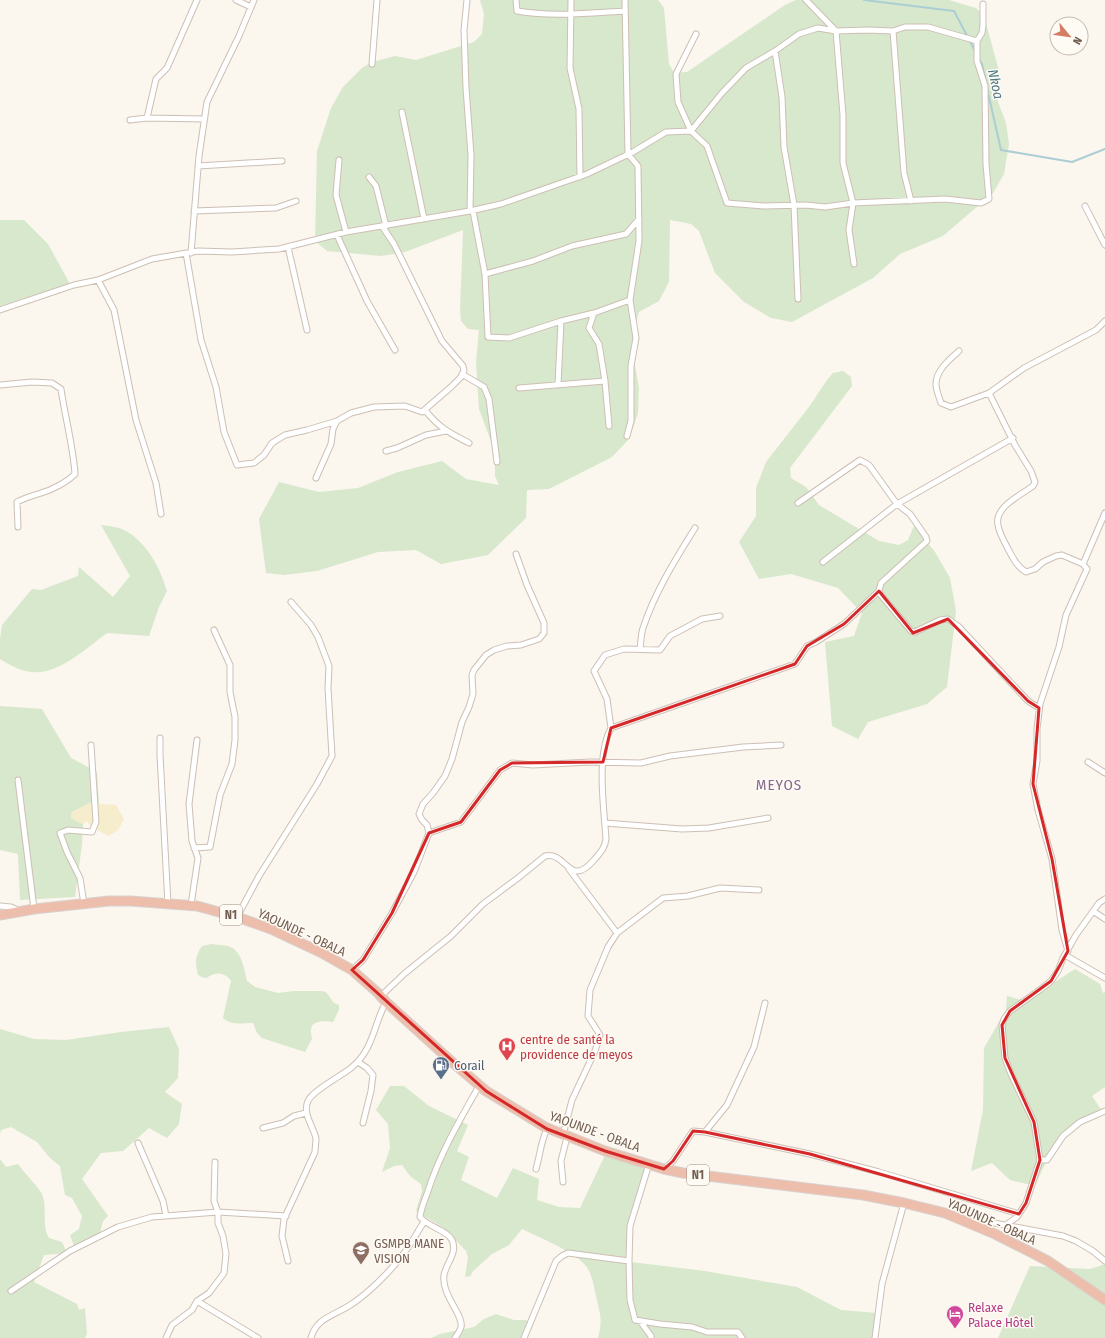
<svg xmlns="http://www.w3.org/2000/svg" width="1105" height="1338" font-family="'Fira Sans Condensed',sans-serif">
<rect width="100%" height="100%" fill="#fbf6ee"/>
<path fill="#d7e8cd" d="M480,0H658L664,8L669,64L674,73L687,72L785,5L796,0H949L976,8L984,16L999,71L998,102L1006,123L1009,144L1004,174L993,193L943,236L900,254L873,278L792,322L771,318L744,302L715,273L699,231L691,224L670,220L669,282L659,301L639,312L636,323L632,348L639,388L638,413L629,439L612,457L549,489L527,490L526,518L488,555L441,564L416,550L378,552L317,571L284,575L266,573L259,519L279,482L319,492L358,488L398,472L442,461L466,479L499,485L495,476V452L479,409L476,362L479,330L468,329L461,321L460,310L463,230L405,252L381,256L327,251L315,241L317,151L331,108L343,87L362,68L372,62L395,56L416,60L474,42L482,34L484,14Z
M0,220H24L48,244L70,284L0,306Z
M843,371L851,377L852,386L790,468L791,478L806,487L819,505L879,541L899,545L908,540L914,526L935,552L950,578L956,611L947,687L927,704L868,722L858,739L832,726L825,642L854,636L862,613L838,588L791,574L759,579L739,542L756,516V488L766,462L809,407L827,380L833,373Z
M101,525C109,526 119,527 126,531C148,544 160,568 167,591L159,607L149,636L107,633C86,648 59,675 32,672C20,671 10,665 0,659V639L2,625L32,589L41,590L78,576L79,567L113,597L130,576Z
M0,706L42,709L71,758L97,772L99,804L90,803L72,812L71,818L83,824L82,844L75,897L20,900L18,854L0,850Z
M212,944C217,945 223,945 228,946C242,950 244,969 247,981L255,987L278,993L294,991H321L326,992L334,1003L339,1005V1010L333,1022C326,1021 312,1020 311,1029C310,1032 312,1036 312,1039L305,1052L262,1038L257,1033L253,1023C243,1023 231,1026 223,1018L231,981C226,972 214,971 207,978L202,977L198,975C195,962 195,957 202,946Z
M1075,969L1100,984L1103,993L1105,992V1087L1092,1096L1104,1114C1097,1116 1090,1118 1084,1121C1059,1132 1046,1161 1036,1184H1027L1010,1180L992,1163L971,1171L983,1110L984,1048L1006,1010L1007,996L1025,1001Z
M169,1027L179,1049L178,1078L165,1092L182,1104L179,1124L167,1138L149,1128L123,1151L101,1153L82,1179L108,1216L103,1221L100,1234L74,1246L70,1235L79,1229L82,1216L72,1198L65,1195L60,1166L50,1158L37,1142L11,1127L1,1130L0,1134V1029L34,1039L66,1040L121,1032Z
M390,1086H404L429,1106L468,1125L457,1151L469,1157L461,1180L497,1198L513,1168L539,1179L537,1200L559,1207L580,1208L607,1151L647,1164L630,1226L631,1262L705,1271L797,1287L841,1310L877,1313L875,1338H598C603,1319 600,1314 596,1296C594,1286 592,1274 586,1266C574,1251 540,1238 522,1229L509,1245L492,1254L472,1272L471,1276L465,1277L468,1257L466,1251L444,1228L416,1211L422,1191L421,1184L410,1176L402,1165L394,1166L382,1172L390,1148L388,1124L376,1110Z
M0,1159L6,1167L18,1164C25,1174 36,1184 42,1194C48,1208 41,1225 49,1238L62,1242L67,1253L44,1255L34,1282L77,1304L79,1310L85,1308L87,1334L85,1338H0Z
M1105,1264V1338H998L1030,1266L1090,1269Z
M496,1314L514,1320H526L531,1324L524,1338H431L440,1334L474,1327L484,1319Z"/>
<path fill="#f6edcd" d="M90,803L116,805L124,819L118,830L109,836L91,827L87,821L83,824L71,818L72,812Z"/>
<g fill="none" stroke-linecap="round" stroke-linejoin="round">
<path stroke="#abcdd4" stroke-width="2" d="M864,0L954,11L975,51
M979,59L982,64L985,78
M987,88L1001,150L1072,162L1105,149"/>
<g stroke="#cdbfb4" stroke-width="7">
<path id="street" d="M236,0L251,7
M467,0L464,30L466,88L471,155L470,211
M516,0L517,11C553,17 590,13 625,11
M571,0L570,68L579,109L580,177
M806,0L836,31L843,115V163L853,203L849,230L854,264
M893,31L904,173L911,201
M696,34L676,74L678,102L691,131L707,146L727,203L764,206L806,205L825,207L853,203L945,199L981,203L989,199L986,164L985,86L977,61V41L982,33L983,25V4
M775,51L782,97L784,147L794,205L798,299
M372,64L377,0
M402,112L424,219
M147,118L156,79L167,68L197,0
M130,120L147,118L204,119
M339,160L336,195L346,232
M198,166L282,161
M369,177L376,186L386,226
M1085,206L1105,245
M194,211L276,208L296,201
M473,211L485,274L488,337L509,338L561,321L594,313L630,300L639,241L638,166L628,154L625,0
M337,235L367,301L395,350
M288,247L307,330
M186,253L201,340L216,387L224,432L237,465L254,463L264,455L272,443L285,435L307,430L337,421
M191,253L199,156L207,102L239,36L254,0
M485,274L533,261L572,246L626,234L639,219
M98,280L114,310L136,420L156,483L161,514
M0,310L74,285L98,280L152,259L198,251L232,252L279,249L346,232L470,211L501,204L587,174L633,152L666,132L691,131L722,93L746,68L775,51L799,34L818,28L836,31L868,30L893,31L905,27H928L977,41
M594,313L589,328L599,344L605,381L609,426
M959,351C950,359 936,370 936,384C936,390 939,397 941,403L951,407L989,393L1024,368L1096,330L1105,321
M462,374L484,387L489,399L497,462
M0,385L32,382L52,383L61,389C65,417 73,445 75,474C67,482 52,490 41,493C32,496 26,497 17,502L18,527
M558,385L561,321
M519,388L605,381
M989,393L1015,445L1031,471L1035,482L1033,486C1021,495 994,507 998,525C999,532 1003,539 1006,545C1012,556 1016,566 1026,572L1035,569L1043,562L1056,556L1062,555L1083,564L1087,569L1066,615L1059,647L1040,704L1037,729V761L1033,784L1038,810L1052,859L1062,930L1068,951
M425,410C439,428 450,433 469,443
M627,436L631,421V366L636,338L630,300
M386,451L397,448L426,435L446,431
M316,478L331,444L333,429L337,421L351,413L374,407L405,406L422,412L451,387L461,377L464,371L463,366L442,341L394,244L382,226
M798,503L860,460L869,465L897,504L910,514L926,537L927,541L881,583L879,591L880,594L911,631L915,632L940,620L948,619L958,626L1028,701L1039,708
M823,562L897,504L1013,438
M1083,564L1105,513
M640,649C641,642 641,634 643,628C655,592 675,560 695,528
M611,728L607,699L594,671L605,655L624,649L660,650L670,636L702,619L720,616
M160,738V755L168,904
M1088,762L1105,773
M18,780L34,909
M605,823L682,829L709,828L768,818
M429,833L461,822L500,770L512,763L533,765L590,762L641,763L670,756L743,747L781,745
M194,848L210,847L220,795L232,764L235,740V717L230,692V665L214,630
M569,869L617,933
M84,904L80,878L67,852L60,833L68,830L92,832L96,822L91,745
M191,905L198,858L192,841L189,804L197,740
M0,906L11,907L20,911
M1093,911L1105,919
M237,917L259,876L317,784L332,756L328,688L329,666L318,637L311,625L291,602
M1065,955L1105,978
M352,970L363,960L392,913L414,872L429,833L427,825L422,820L419,814L423,804L433,793L445,776L452,759L462,722L469,707L473,694L472,675L474,670L486,655L494,650L507,646L521,645L539,639L544,633V623L527,585L516,554
M381,996L404,974L451,936L483,904L518,878L545,856C567,851 569,889 594,860C600,853 605,848 606,839C604,808 596,755 611,728L795,664L807,646L816,642L844,624L879,591
M358,1062L367,1068L373,1075L371,1091L363,1123
M263,1128L283,1123L294,1116L306,1113
M705,1132L810,1154L879,1172L1019,1214
M563,1135L572,1100L595,1051L600,1035L588,1016L590,990L608,947L617,933L663,898L688,896L720,888L759,890
M138,1143L163,1201L166,1216
M1040,1160H1047L1063,1136L1080,1122L1105,1111
M649,1164L630,1226L629,1261L630,1300L635,1320L660,1324L692,1327L707,1332H738L742,1338
M536,1169C540,1155 541,1141 547,1129
M664,1169L673,1161L693,1131L705,1132L727,1105L754,1047L765,1003
M563,1182L561,1161L567,1137
M969,1221L989,1222L1063,1236L1076,1241L1093,1251L1105,1261
M1006,1225L1017,1217L1026,1203L1040,1160L1034,1122L1011,1074L1005,1058L1002,1025L1004,1019L1010,1011L1045,986L1051,981L1058,971L1063,958L1076,935L1099,903L1105,899
M288,1261L282,1236L284,1219L315,1152C315,1148 316,1143 316,1139C314,1127 302,1114 308,1101C312,1091 341,1076 351,1068C374,1049 373,1026 386,1002
M11,1291L70,1251L118,1227L152,1217L218,1212L286,1216
M197,1301L258,1338
M640,1321L651,1336V1338
M166,1338L172,1325L192,1310L197,1301L209,1293L224,1273L226,1254L223,1236L218,1223V1212L214,1201L215,1162
M311,1338C316,1319 332,1316 347,1307C366,1296 391,1271 404,1253C412,1243 417,1232 424,1222
M455,1338C457,1335 460,1331 461,1327C464,1315 441,1295 444,1275C446,1263 458,1253 452,1240C447,1230 428,1227 420,1217C421,1208 425,1200 428,1191C440,1153 460,1120 479,1086
M524,1338L556,1261L562,1256L568,1253L629,1261
M875,1338L882,1284L904,1203"/>
</g>
<g stroke="#d8d2cf" stroke-width="11">
<path id="highway" d="M0,915L34,909L109,901H131L197,906L237,917L271,929L322,953L352,970L378,993L386,1002L451,1061L486,1091L545,1127L605,1151L664,1169L683,1173L863,1195L904,1203L945,1213L995,1234L1048,1261L1105,1300"/>
</g>
<use href="#street" stroke="#fff" stroke-width="5"/>
<use href="#highway" stroke="#edbeac" stroke-width="9"/>
</g>
<path fill="none" stroke="#d62828" stroke-width="3" stroke-linejoin="round" d="M879,591L913,633L948,619L1028,701L1039,708L1033,784L1052,859L1068,951L1051,981L1010,1011L1002,1025L1005,1058L1034,1122L1040,1160L1026,1203L1019,1214L810,1154L705,1132L693,1131L673,1161L664,1169L605,1151L547,1129L486,1091L352,970L363,960L392,913L429,833L461,822L500,770L512,763L603,762L611,728L795,664L807,646L844,624Z"/>
<defs>
<g id="hospital-pin" transform="scale(0.9)"><path d="M0 17L-7.5 6A9.5 9.5 0 1 1 7.5 6Z" fill="#e0444e" stroke="#fefaf4"/><path d="M-5-5h3v3.5h4V-5h3V5h-3V1.5h-4V5h-3Z" fill="#fff"/></g>
<g id="fuel-pin" transform="scale(0.9)"><path d="M0 17L-7.5 6A9.5 9.5 0 1 1 7.5 6Z" fill="#5c6f8a" stroke="#fefaf4"/><path d="M-5.5-6h7V0h2V4h1.3V-2.5L3-4.5l.8-.8L6-3V5H2.5V1h-1V6h-7ZM-4.2-4.7v3.2H.2V-4.7Z" fill="#fff"/></g>
<g id="school-pin" transform="scale(0.9)"><path d="M0 17L-7.5 6A9.5 9.5 0 1 1 7.5 6Z" fill="#8d6e63" stroke="#fefaf4"/><path d="M0-5L7-2L0 1L-7-2ZM-4 1L0 2.5L4 1V4Q0 6-4 4Z" fill="#fff"/></g>
<g id="hotel-pin" transform="scale(0.9)"><path d="M0 17L-7.5 6A9.5 9.5 0 1 1 7.5 6Z" fill="#d1479c" stroke="#fefaf4"/><path d="M-6-4.5h1.5V1H6V5H4.5V3h-9V5H-6ZM-4 0a1.8 1.8 0 1 1 3.6 0ZM.5 0V-2.5h3Q6-2.5 6 0Z" fill="#fff"/></g>
</defs>
<g fill-rule="evenodd">
<use href="#hospital-pin" x="507" y="1046"/>
<use href="#fuel-pin" x="441" y="1065"/>
<use href="#school-pin" x="361" y="1250"/>
<use href="#hotel-pin" x="955" y="1314"/>
</g>
<g text-anchor="middle" stroke-width="3" stroke-linejoin="round" paint-order="stroke">
<g fill="#fefaf4" stroke="#9d8e83" stroke-width="1">
<rect x="220" y="905" width="22" height="20" rx="3"/>
<rect x="687" y="1165" width="22" height="20" rx="3"/>
</g>
<g font-size="12" font-weight="bold" fill="#745f52">
<text x="231" y="919">N1</text>
<text x="698" y="1179">N1</text>
</g>
<g font-size="13" fill="#745f52" stroke="#fefaf4">
<text transform="translate(302 932) rotate(25)" y="5">YAOUNDE - OBALA</text>
<text transform="translate(595 1131) rotate(20)" y="5">YAOUNDE - OBALA</text>
<text transform="translate(992 1221) rotate(24)" y="5">YAOUNDE - OBALA</text>
</g>
<g font-size="13" fill="#be3a42" stroke="#fefaf4" text-anchor="start">
<text x="520" y="1044">centre de santé la<tspan x="520" dy="15">providence de meyos</tspan></text>
</g>
<g font-size="13" fill="#4e5e75" stroke="#fefaf4" text-anchor="start">
<text x="454" y="1070">Corail</text>
</g>
<g font-size="13" fill="#785e54" stroke="#fefaf4" text-anchor="start">
<text x="374" y="1248">GSMPB MANE<tspan x="374" dy="15">VISION</tspan></text>
</g>
<g font-size="13" fill="#b23c85" stroke="#fefaf4" text-anchor="start">
<text x="968" y="1312">Relaxe<tspan x="968" dy="15">Palace Hôtel</tspan></text>
</g>
<g font-size="14" font-style="italic" fill="#4e7a85" stroke="#fefaf4">
<text transform="translate(996 84) rotate(77)" y="5">Nkoa</text>
</g>
<g font-size="15" letter-spacing="1" fill="#846b8f" stroke="#fefaf4">
<text x="779" y="790">MEYOS</text>
</g>
</g>
<g transform="translate(1069 36) rotate(119)"><circle r="19" fill="#fefaf4" stroke="#c7bcb3"/>
<path d="M0-3L7 15L0 10L-7 15Z" fill="#d57d62"/>
<text y="-6" font-size="11" font-weight="bold" text-anchor="middle" fill="#745f52">N</text>
</g>
</svg>
